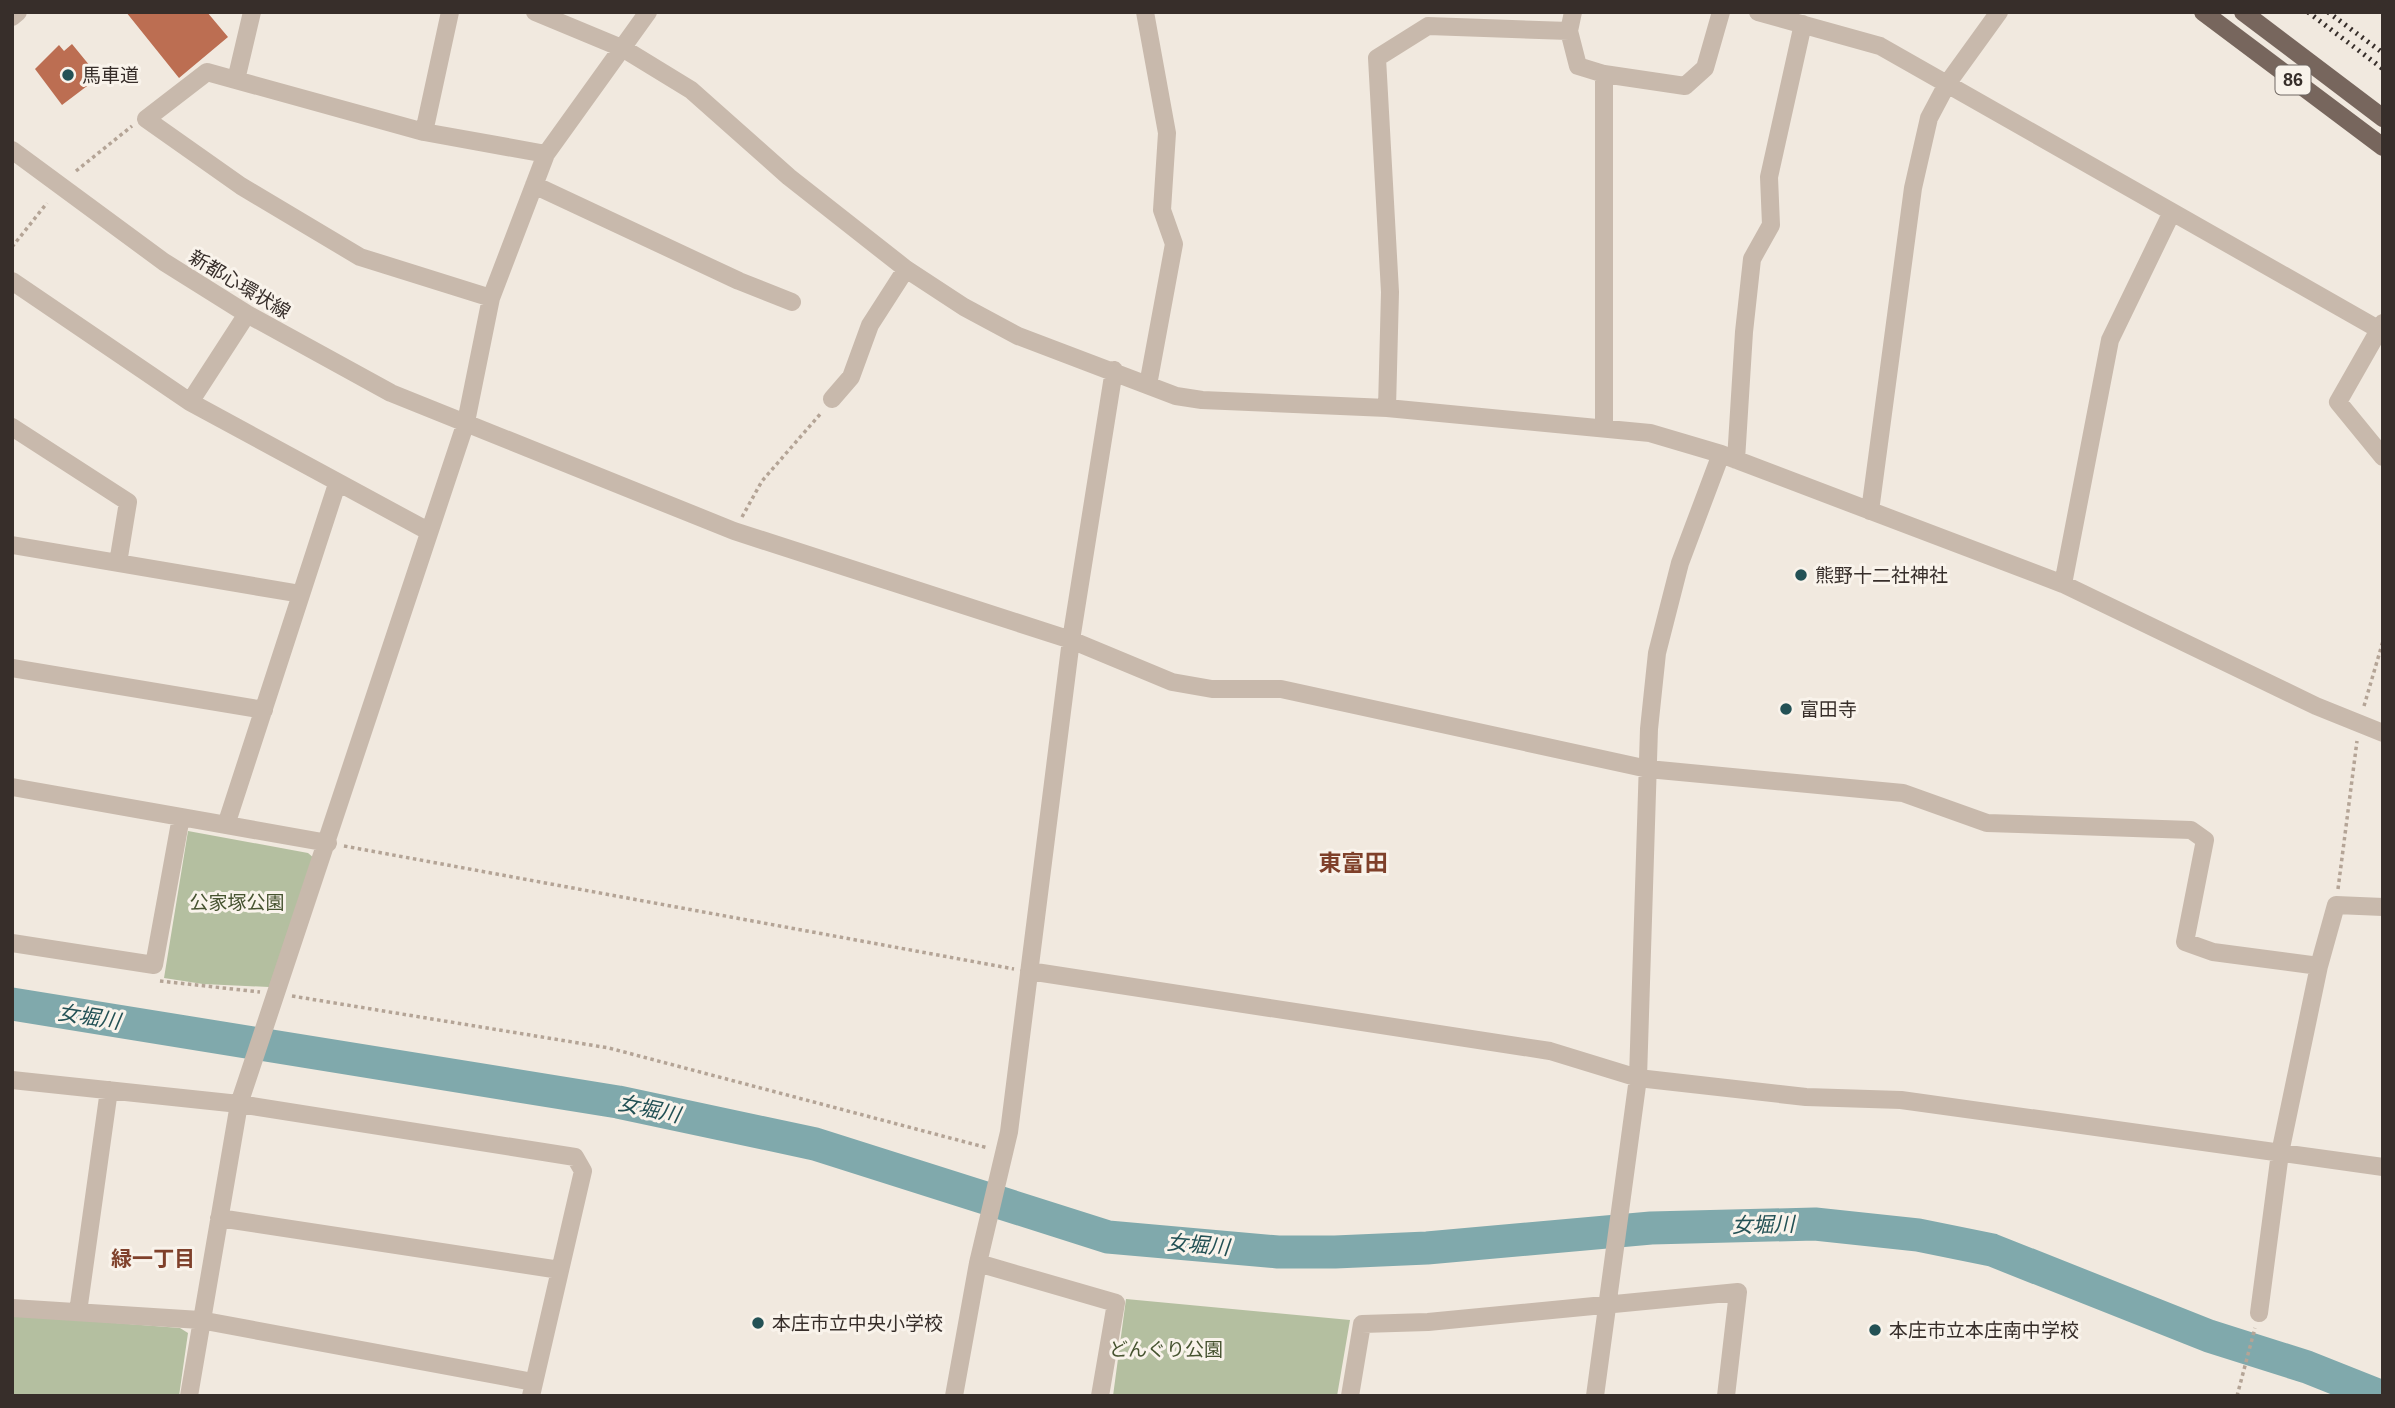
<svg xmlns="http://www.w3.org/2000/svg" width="2395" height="1408" font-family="Helvetica,'Noto Sans JP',sans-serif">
<rect width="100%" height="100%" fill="#f1e9df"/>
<path fill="#b4bfa0" d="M188,831L308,853L315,859L269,987L203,984L164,978Z
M1126,1299L1350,1320L1337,1396H1113Z
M12,1315L180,1328L188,1333L179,1396H12Z"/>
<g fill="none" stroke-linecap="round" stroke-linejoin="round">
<path stroke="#80a9ac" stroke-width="33" d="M12,1004L618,1102L815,1144L1108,1237L1278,1252H1335L1427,1248L1651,1228L1815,1224L1918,1235L1992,1250L2209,1336L2307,1367L2380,1396"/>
</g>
<path fill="#bc6e52" d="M126,12H207L228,37L179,78Z
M72,44L99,77L62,105L35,69L59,45L64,51Z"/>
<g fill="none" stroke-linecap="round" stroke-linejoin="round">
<path stroke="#b4a496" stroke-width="3.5" stroke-dasharray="3.5 3.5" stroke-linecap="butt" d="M76,171L132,126
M12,247L47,203
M742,517L762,481L822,412
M2364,706L2383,641
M344,846L1014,969
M2338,889L2357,741
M160,981L260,992
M292,996L609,1048L988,1148
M2237,1396L2255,1328"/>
<path stroke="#c8b9ac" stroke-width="18" d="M535,12L624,49L691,90L789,177L906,269L964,307L1018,336L1176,396L1202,400L1387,408L1650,433L1721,454L2063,584L2316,706L2383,733
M1145,12L1167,133L1162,210L1174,244L1148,385
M1573,12L1569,31L1578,66L1604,74V428
M1758,12L1880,46L2378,329
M12,17L18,12
M1604,74L1685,86L1705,68L1721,12
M236,80L252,12
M424,132L450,12
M12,150L164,262L247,314L391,393L734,531L1071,640L1172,682L1212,689H1281L1648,769L1903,793L1987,823L2191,830L2205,840L2185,942L2213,952L2319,966L2336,905L2383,907
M534,185L739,281L792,302
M12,281L190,402L428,531
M491,298L360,257L241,186L146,119L207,72L424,132L546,154
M2383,323L2338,402L2383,457
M832,399L851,377L870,325L906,269
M190,402L247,314
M1387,408L1390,292L1377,58L1428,26L1569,31
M12,427L128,502L118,563
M1736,460L1744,332L1752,259L1771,225L1769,177L1803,24
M1870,511L1913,188L1929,118L1947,84L1999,12
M12,545L301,594
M2063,584L2110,340L2171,214
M12,668L264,710
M12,787L328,843
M226,825L337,484
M12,943L154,965L181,817
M1029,971L1550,1051L1638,1078L1806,1097L1901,1100L2383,1167
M12,1080L239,1104L575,1157L583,1171L531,1396
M219,1218L560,1270
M978,1263L1116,1303L1100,1396
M12,1308L200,1320L533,1382
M78,1312L109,1090
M2259,1313L2280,1153L2319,966
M189,1396L239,1104L466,422L491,298L546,154L648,12
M954,1396L978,1263L1009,1132L1071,640L1114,370
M1350,1396L1362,1324L1428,1322L1738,1292L1726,1396
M1595,1396L1638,1078L1649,729L1657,653L1680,563L1721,454"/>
<path stroke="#77665d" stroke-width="18" d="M2203,12L2383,147
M2243,12L2383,118"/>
<path stroke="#372e2a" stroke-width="5" stroke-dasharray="2 5" stroke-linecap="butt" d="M2308,12L2383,69
M2328,12L2383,53"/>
</g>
<g fill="#235155" stroke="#f9f3eb" stroke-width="2.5">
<circle cx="68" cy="75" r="7"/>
<circle cx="1801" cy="575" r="7"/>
<circle cx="1786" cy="709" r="7"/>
<circle cx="758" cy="1323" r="7"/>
<circle cx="1875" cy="1330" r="7"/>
</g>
<g text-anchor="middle" stroke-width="6" stroke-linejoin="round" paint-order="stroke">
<rect fill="#f9f3eb" stroke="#716964" stroke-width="2" x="2275.5" y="65.5" width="35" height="29" rx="5"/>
<g font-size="18" font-weight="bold" fill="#372e2a">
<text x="2293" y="86">86</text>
</g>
<g font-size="19" fill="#372e2a" stroke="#f9f3eb" text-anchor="start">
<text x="82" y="82">馬車道</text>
<text x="1815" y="582">熊野十二社神社</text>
<text x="1800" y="716">富田寺</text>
<text x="772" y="1330">本庄市立中央小学校</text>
<text x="1889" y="1337">本庄市立本庄南中学校</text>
</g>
<g font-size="19" fill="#372e2a" stroke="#f9f3eb">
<text transform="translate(240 284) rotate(31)" y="7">新都心環状線</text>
</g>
<g font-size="19" fill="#465330" stroke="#f9f3eb">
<text x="237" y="909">公家塚公園</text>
<text x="1166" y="1356">どんぐり公園</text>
</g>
<g font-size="21" font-style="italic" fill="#235155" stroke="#f9f3eb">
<text transform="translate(89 1017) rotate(9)" y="7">女堀川</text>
<text transform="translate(649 1109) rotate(12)" y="7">女堀川</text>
<text transform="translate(1763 1225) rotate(-1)" y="7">女堀川</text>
<text transform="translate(1198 1245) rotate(5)" y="7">女堀川</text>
</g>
<g font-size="21" font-weight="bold" fill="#7f402a" stroke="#f9f3eb">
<text x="153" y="1266">緑一丁目</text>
</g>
<g font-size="23" font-weight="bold" fill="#7f402a" stroke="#f9f3eb">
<text x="1353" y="871">東富田</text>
</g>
</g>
<rect width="2395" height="1408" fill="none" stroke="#372e2a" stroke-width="28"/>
</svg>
